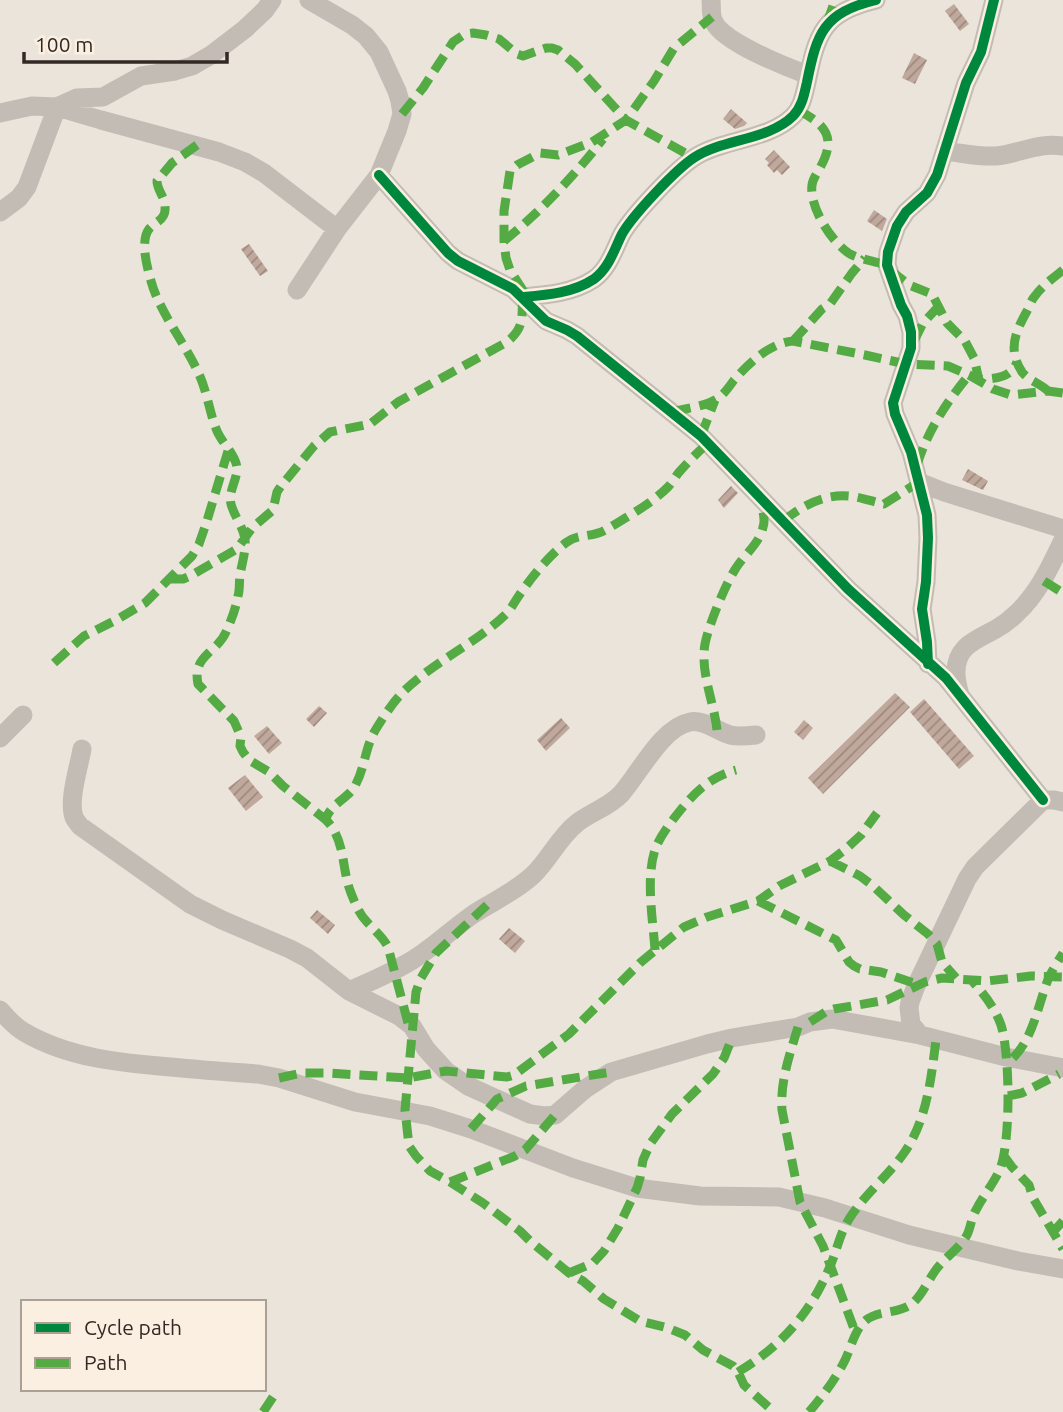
<svg xmlns="http://www.w3.org/2000/svg" width="1063" height="1412" font-family="Ubuntu,sans-serif">
<defs>
<pattern id="building-hatch" width="6" height="6" patternUnits="userSpaceOnUse" patternTransform="scale(1.75)"><rect width="6" height="6" fill="#c0a89c"/><path d="M-1 1l2-2M0 6l6-6M5 7l2-2" fill="none" stroke="#9d897f"/></pattern>
</defs>
<rect width="100%" height="100%" fill="#ebe4db"/>
<path fill="url(#building-hatch)" d="M954,4L969,24L960,31L945,11Z
M914,53L927,60L915,84L902,78Z
M731,109L747,123L744,126L735,129L723,119Z
M774,150L790,167L782,175L777,170L774,173L767,165L769,163L765,159Z
M874,210L887,219L882,231L867,221Z
M249,244L268,271L260,276L241,249Z
M968,469L988,481L983,490L962,480Z
M731,486L738,493L724,508L718,500Z
M895,693L910,707L823,794L808,778Z
M924,699L974,756L959,769L910,712Z
M319,706L327,713L314,727L306,719Z
M561,718L570,728L546,751L537,740Z
M804,720L813,728L803,740L794,732Z
M267,726L282,743L269,754L254,736Z
M245,775L263,797L246,811L228,788Z
M317,910L335,925L328,934L310,918Z
M509,928L525,941L515,953L499,939Z"/>
<g fill="none" stroke-linecap="round" stroke-linejoin="round">
<path stroke="#c3bcb5" stroke-width="19" d="M711,0C712,7 710,15 714,22C723,42 786,67 808,75
M0,113L32,106L57,107L101,120L219,152L245,162L264,173L337,229
M945,151C962,153 979,157 996,156C1019,154 1038,142 1063,146
M379,175L448,253L458,261L513,289L546,321L567,330L577,336L701,436L848,589L946,678L1043,800
M0,212L19,198L27,187L57,107L77,98L103,97L141,76L175,71L192,66L211,55L245,29L265,10L272,0
M297,290L337,229L379,175L397,131L402,114L400,101L397,91L379,52L366,36L352,25L309,0
M523,297C547,295 573,293 594,279C609,268 614,250 622,234C633,215 676,169 695,157C723,139 769,140 793,116C802,107 804,95 807,82C817,33 823,13 876,0
M919,482L944,492L1063,529
M928,664L927,642L922,609L926,582L928,538L927,515L911,452L895,414L893,403L911,348V332L907,316L901,305L887,265L888,252L897,226L906,212L927,193L937,175L966,83L981,52L994,0
M960,695C958,688 956,680 956,674C955,646 976,640 996,629C1003,625 1011,619 1017,613C1039,592 1050,567 1063,540
M0,738L23,715
M82,749C79,767 68,800 74,817C75,820 78,823 80,826L190,904L222,920L290,949L307,958L349,991L399,1016L412,1026L426,1049L446,1071L468,1086L530,1114L545,1116L555,1115L585,1089L611,1072L707,1044L732,1038L798,1027L810,1022L832,1019L920,1035
M1063,802L1054,800H1043L975,867L967,879L916,986L910,1002L909,1008L911,1024L920,1035L1006,1057L1063,1068
M349,991C370,982 391,973 411,961C433,948 453,928 475,913C494,901 516,891 533,875C549,860 559,837 577,823C591,812 609,807 621,794C639,774 662,727 690,722C703,719 717,731 730,735C738,737 747,736 756,735
M0,1010C7,1018 15,1027 24,1032C68,1058 121,1063 171,1067C200,1070 229,1072 258,1074L279,1078L355,1102L430,1116L471,1129L573,1168L637,1188L700,1196L779,1197L825,1208L909,1235L1018,1261L1063,1269"/>
<path stroke="#54ab44" stroke-width="9" stroke-dasharray="18 9" stroke-linecap="butt" d="M827,23L835,0
M798,110C824,124 837,136 821,166C818,172 813,178 812,185C809,207 832,243 850,254C859,259 877,262 887,265
M402,114L423,88L453,42L465,34L473,33L486,35L499,39L517,54L523,56L546,48H552L558,50L575,64L626,120L694,158
M197,145L172,163L157,181C157,191 166,197 165,210C165,220 155,222 149,229C140,241 147,267 151,281C159,311 184,342 197,370C207,389 209,412 217,431C222,443 236,455 237,468C237,481 228,491 231,504C234,516 243,526 245,539C246,551 242,563 240,575C239,582 240,590 238,596C236,608 231,621 226,632C217,653 192,655 198,684L234,721L241,737L240,746L243,752L249,760L269,772L283,786L326,820
M504,241C541,211 574,176 603,139
M890,270L909,285L932,294L947,323L965,341L974,358L979,380C995,378 1010,379 1017,362
M524,292L510,270L506,258L504,241V211L510,171L517,165L540,153L558,155L592,142L626,120L654,81L674,48L712,17
M793,341L822,309L830,304L852,273L865,258
M914,341L923,323L938,307
M1048,391C1040,383 1029,381 1022,372C1007,349 1016,331 1027,311C1030,306 1031,300 1035,296C1042,286 1053,278 1063,270
M673,412C686,408 703,407 715,400C723,396 729,387 734,380C749,363 770,343 793,341L865,355L906,364L948,366L969,375L993,389L1011,395L1048,391L1063,393
M701,436L715,400
M917,465C928,430 946,403 969,375
M783,521C805,504 827,492 856,497C866,499 875,502 884,504L919,482
M170,579H183L190,576L237,549L252,528L273,510L277,492L281,486L314,446L330,432L370,424L398,402L507,342C525,327 521,319 523,297
M1044,581L1063,593
M54,663L84,636L116,620L145,603L192,556L199,544L206,524L228,451
M717,730C714,702 700,672 705,644C709,624 725,585 736,568C744,555 760,543 763,527C766,519 762,509 760,501
M830,861L860,876L872,885L904,915L928,934L937,944L942,962L956,978
M758,901L836,940L849,962L854,966L860,969L881,972L917,984
M487,905L436,953L421,978L416,992L405,1110L409,1146L416,1156L430,1171L450,1182L483,1203L520,1231L530,1241L569,1273L583,1281L604,1299L640,1321L668,1328L685,1335L703,1350L733,1366L738,1372L744,1385L774,1412
M655,950C653,920 645,876 656,847C662,833 674,818 683,807C698,789 713,776 736,770
M810,1022L827,1011L834,1009L887,1000L925,982L942,978L987,981L1031,976L1063,977
M408,1023L388,947C383,937 375,931 367,922C359,914 355,903 351,893C341,868 346,840 326,820C328,805 350,798 356,784C365,767 365,747 376,729C384,716 393,702 404,691C435,661 475,644 506,614C511,609 514,603 518,597C530,579 550,554 567,542C580,533 592,538 607,529C627,517 651,504 668,487C673,482 676,475 681,470C689,461 698,452 707,444
M798,1027C790,1054 780,1081 782,1110L800,1202L823,1246L856,1334
M1013,1058C1034,1037 1038,1004 1049,977C1053,969 1058,961 1063,953
M279,1078L302,1073H327L408,1078L446,1071L507,1077L514,1075L569,1034L641,962L684,927L707,917L758,901L779,886L830,861L847,848L861,835L877,813
M1008,1096L1022,1093L1059,1074
M471,1129L497,1099L526,1086L611,1072
M1004,1156L1012,1167L1029,1185L1033,1198L1063,1249
M450,1182L515,1156L525,1150L555,1115
M1053,1232L1063,1221
M569,1273L593,1263L604,1251L618,1228L637,1188L640,1178L643,1160L650,1144L672,1114L713,1074L724,1058L732,1038
M738,1372C782,1346 812,1311 831,1264C838,1247 839,1236 849,1219C864,1195 888,1176 904,1153C927,1120 931,1079 936,1040
M263,1412L275,1394
M809,1412C822,1397 834,1381 843,1364C851,1350 853,1332 865,1321C878,1309 900,1315 914,1302C923,1293 928,1281 935,1271C944,1258 959,1249 967,1235C971,1227 971,1218 976,1210C983,1196 994,1183 1000,1169C1011,1142 1010,1053 1001,1025C995,1008 984,994 972,981"/>
<g stroke="#faefe0" stroke-width="15">
<path id="cycleway" d="M379,175L448,253L458,261L513,289L546,321L567,330L577,336L701,436L848,589L946,678L1043,800
M523,297C547,295 573,293 594,279C609,268 614,250 622,234C633,215 676,169 695,157C723,139 769,140 793,116C802,107 804,95 807,82C817,33 823,13 876,0
M928,664L927,642L922,609L926,582L928,538L927,515L911,452L895,414L893,403L911,348V332L907,316L901,305L887,265L888,252L897,226L906,212L927,193L937,175L966,83L981,52L994,0"/>
</g>
<use href="#cycleway" stroke="#00873e" stroke-width="10"/>
</g>
<rect x="21" y="1300" width="245" height="91" fill="#faefe0" stroke="#aaa095" stroke-width="2"/>
<rect x="35" y="1323" width="35" height="10" fill="#00873e" stroke="#aaa095" stroke-width="2"/>
<text x="84" y="1335" font-size="21" fill="#332924">Cycle path</text>
<rect x="35" y="1358" width="35" height="10" fill="#54ab44" stroke="#aaa095" stroke-width="2"/>
<text x="84" y="1370" font-size="21" fill="#332924">Path</text>
<path d="M24 52v10h203v-10" fill="none" stroke="#332924" stroke-width="3.5"/>
<text x="35" y="52" font-size="21" fill="#332924" stroke="#faefe0" stroke-width="5" paint-order="stroke">100 m</text>
</svg>
